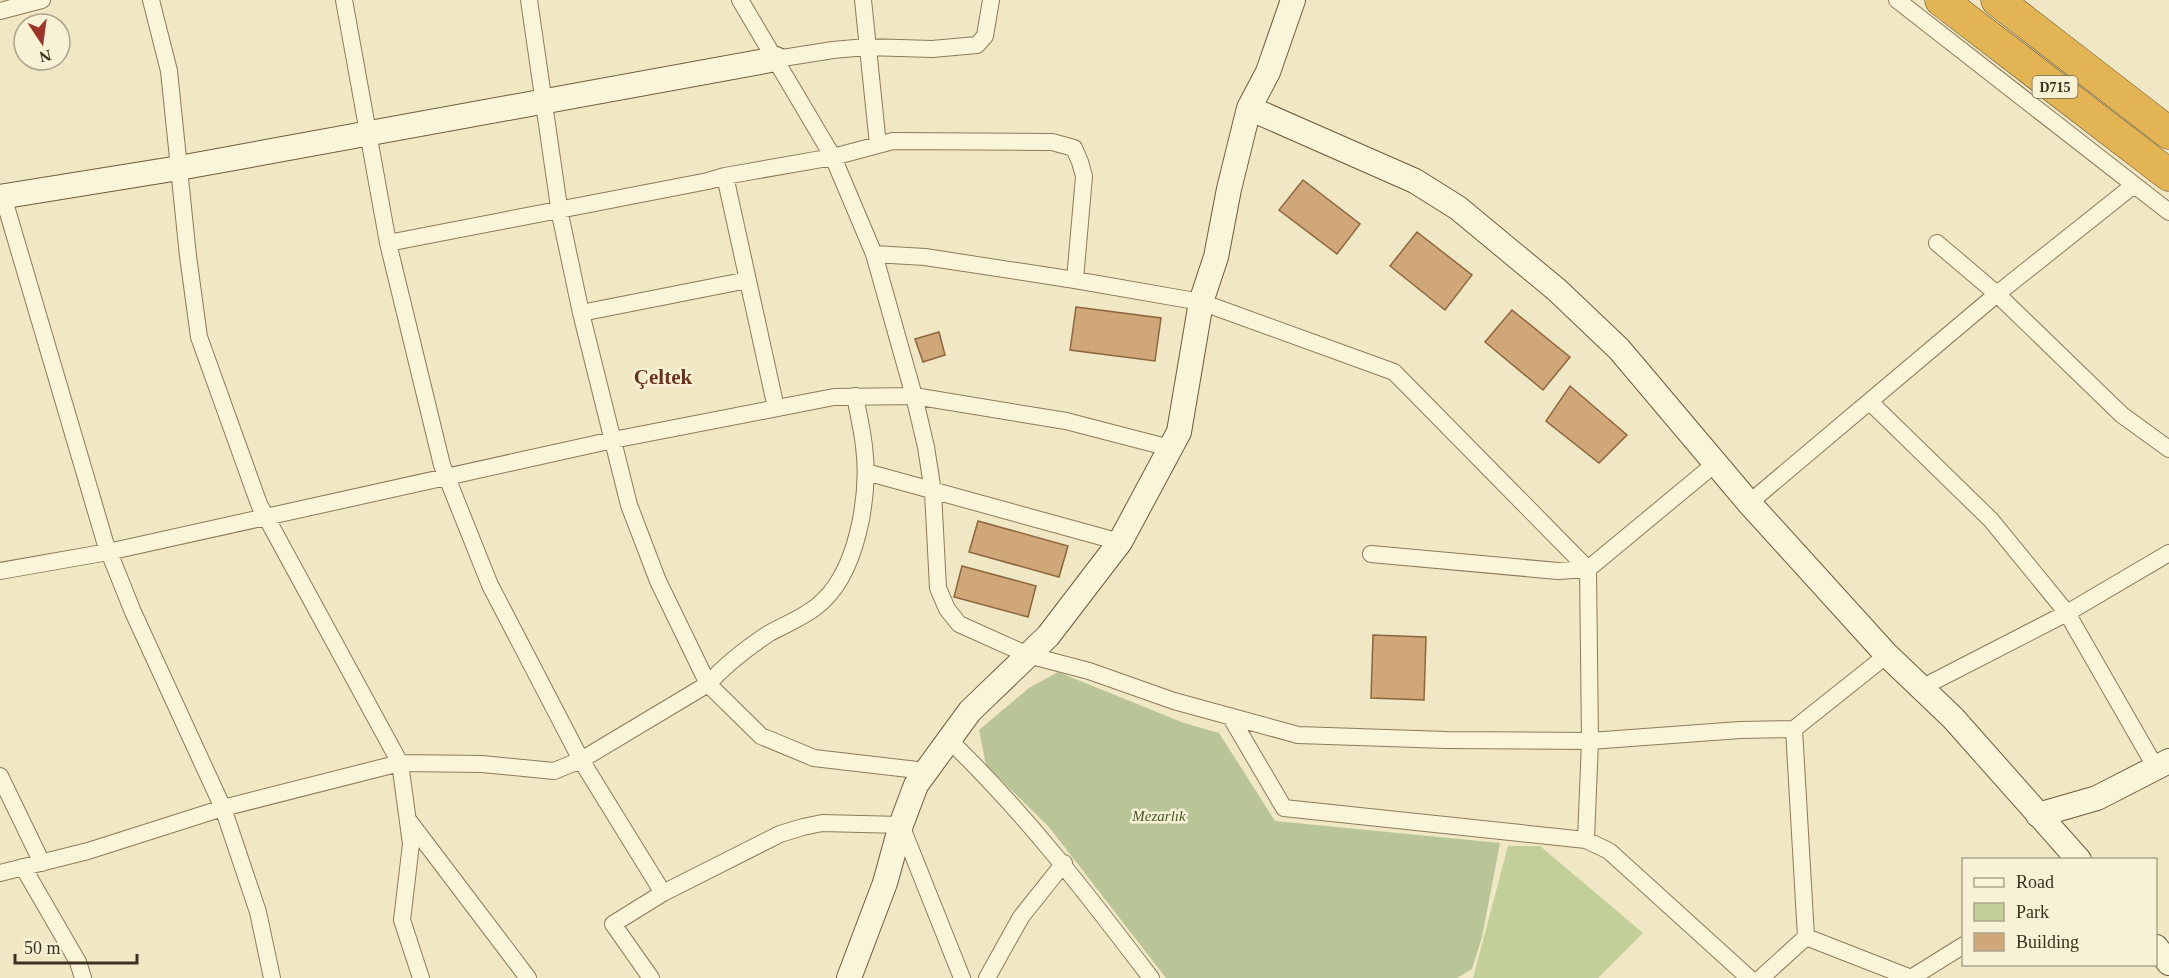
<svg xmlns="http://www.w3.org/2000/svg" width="2169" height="978" font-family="'Times New Roman',serif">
<rect width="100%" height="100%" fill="#f0e8c5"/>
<path fill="#c2cf98" d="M1508,846H1540L1643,933L1598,978H1473Z"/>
<path fill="#b9c497" d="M1058,672L1184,723L1219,733L1275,821L1500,843L1482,937L1472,969L1457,978H1166L1049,827L986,765L979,730L1029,688Z"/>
<path fill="#d0a779" stroke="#8d663e" stroke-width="1.5" d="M1303,180L1360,224L1337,254L1279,210Z
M1417,232L1472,275L1445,310L1390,266Z
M1076,307L1161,318L1155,361L1070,350Z
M1512,310L1570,357L1543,390L1485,342Z
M939,332L945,355L923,362L915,339Z
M1570,386L1627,435L1599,463L1546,421Z
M978,521L1068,546L1059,577L969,552Z
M962,566L1036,586L1028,617L954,597Z
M1373,635L1426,637L1424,700L1371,698Z"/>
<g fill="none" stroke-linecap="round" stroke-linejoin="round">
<g stroke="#8c7a5a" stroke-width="18">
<path id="street" d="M151,0L169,71L188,256L199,337L259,504L400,763L411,844L402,920L421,978
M344,0L388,243L442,465L490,585L581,760L663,893L613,924L651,978
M529,0L560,214L581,313L629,505L658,581L708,684L761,736L814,758L926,771
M740,0L833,157L874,254L914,396L926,447L933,492L938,588L947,609L959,624L1028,655L1089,671L1174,701L1298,735L1446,740L1590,741L1740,730L1794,729L1887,655
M863,0L878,145
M1897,0L2169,212
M0,11L42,0
M776,59L833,50L866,47L932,49L977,45L985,36L991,0
M725,176L776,408
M3,196L105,542L133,612L223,808L258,912L272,978
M388,243L708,181L725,176L833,157L893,141L1052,142L1074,148L1080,162L1084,176L1075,280
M1937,243L1997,294L2122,415L2169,449
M874,254L925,257L1075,280L1201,302L1394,372L1588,569
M581,313L748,280
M1870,402L1991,520L2067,613L2156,768
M1716,463L1588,569L1590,741L1586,840L1609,851L1749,978
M866,472L1120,542
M1749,503L1997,294L2134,185
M1371,554L1558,571L1588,569
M0,571L108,552L613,440L834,397L914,396L1066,421L1170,448
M1921,688L2067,613L2169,553
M1230,716L1284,808L1586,840
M1794,729L1806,937
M949,740C1025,813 1087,894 1151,978
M0,776L42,863
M409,821L528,978
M23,867L78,962L83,978
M0,873L88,851L223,808L400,763L482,764L554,771L581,760L708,684C725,665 747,648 768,634C784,625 802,618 816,607C858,575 870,495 864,446C862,429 858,412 855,396
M663,893L780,834L803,827L822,823L901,825L962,978
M987,978L1021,917L1064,863
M1761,978L1806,937L1911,978
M1911,978L1964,945"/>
</g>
<g stroke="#6e5b3d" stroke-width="26">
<path id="secondary" d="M1249,108L1415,181L1458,208L1557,290L1619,349L1749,503L1887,655L1953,718L2079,860
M0,197L179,168L776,59
M2038,815L2097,798L2169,761
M2156,947L2169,963
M849,978L885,883L901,825L916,785L970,711L1048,636L1120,542L1179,432L1201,302L1216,257L1229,189L1249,108L1268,72L1293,0"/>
</g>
<g stroke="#5a482e" stroke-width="33">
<path id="highway" d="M1941,0L2169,175
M1997,0L2169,133"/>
</g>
<use href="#street" stroke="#faf4d9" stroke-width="16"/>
<use href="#secondary" stroke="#faf4d9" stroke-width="24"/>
<use href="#highway" stroke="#e2b453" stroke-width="32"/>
</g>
<g text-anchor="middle" stroke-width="5" stroke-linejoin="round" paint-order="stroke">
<rect fill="#f7f1d5" stroke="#746a55" stroke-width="1.5" x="2032.5" y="76" width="45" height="22" rx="4.5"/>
<g font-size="14" font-weight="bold" fill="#3c301e">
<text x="2055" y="92">D715</text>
</g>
<g font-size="15" font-style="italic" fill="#465924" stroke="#f7f1d5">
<text x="1159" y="821">Mezarlık</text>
</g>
<g font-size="21" font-weight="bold" fill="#6a351c" stroke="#f7f1d5">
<text x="663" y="384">Çeltek</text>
</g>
</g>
<rect x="1962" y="858" width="195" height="108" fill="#f7f1d5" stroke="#aca48c" stroke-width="1.5"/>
<rect x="1974" y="878" width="30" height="9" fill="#faf4d9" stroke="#aca48c" stroke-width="1.5"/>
<text x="2016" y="888" font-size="18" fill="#3c301e">Road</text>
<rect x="1974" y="903" width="30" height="18" fill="#c2cf98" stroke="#aca48c" stroke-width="1.5"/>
<text x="2016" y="918" font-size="18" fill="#3c301e">Park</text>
<rect x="1974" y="933" width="30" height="18" fill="#d0a779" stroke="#aca48c" stroke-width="1.5"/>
<text x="2016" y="948" font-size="18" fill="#3c301e">Building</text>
<g transform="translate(42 42) rotate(167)"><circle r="28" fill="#f7f1d5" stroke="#aca48c" stroke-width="1.5"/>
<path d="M0-4.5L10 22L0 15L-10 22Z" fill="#9e3427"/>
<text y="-9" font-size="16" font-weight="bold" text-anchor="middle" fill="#3c301e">N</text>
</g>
<path d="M15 954v9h122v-9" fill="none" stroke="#3c301e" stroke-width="3"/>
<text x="24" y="954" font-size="18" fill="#3c301e" stroke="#f7f1d5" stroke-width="4.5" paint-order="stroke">50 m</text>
</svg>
